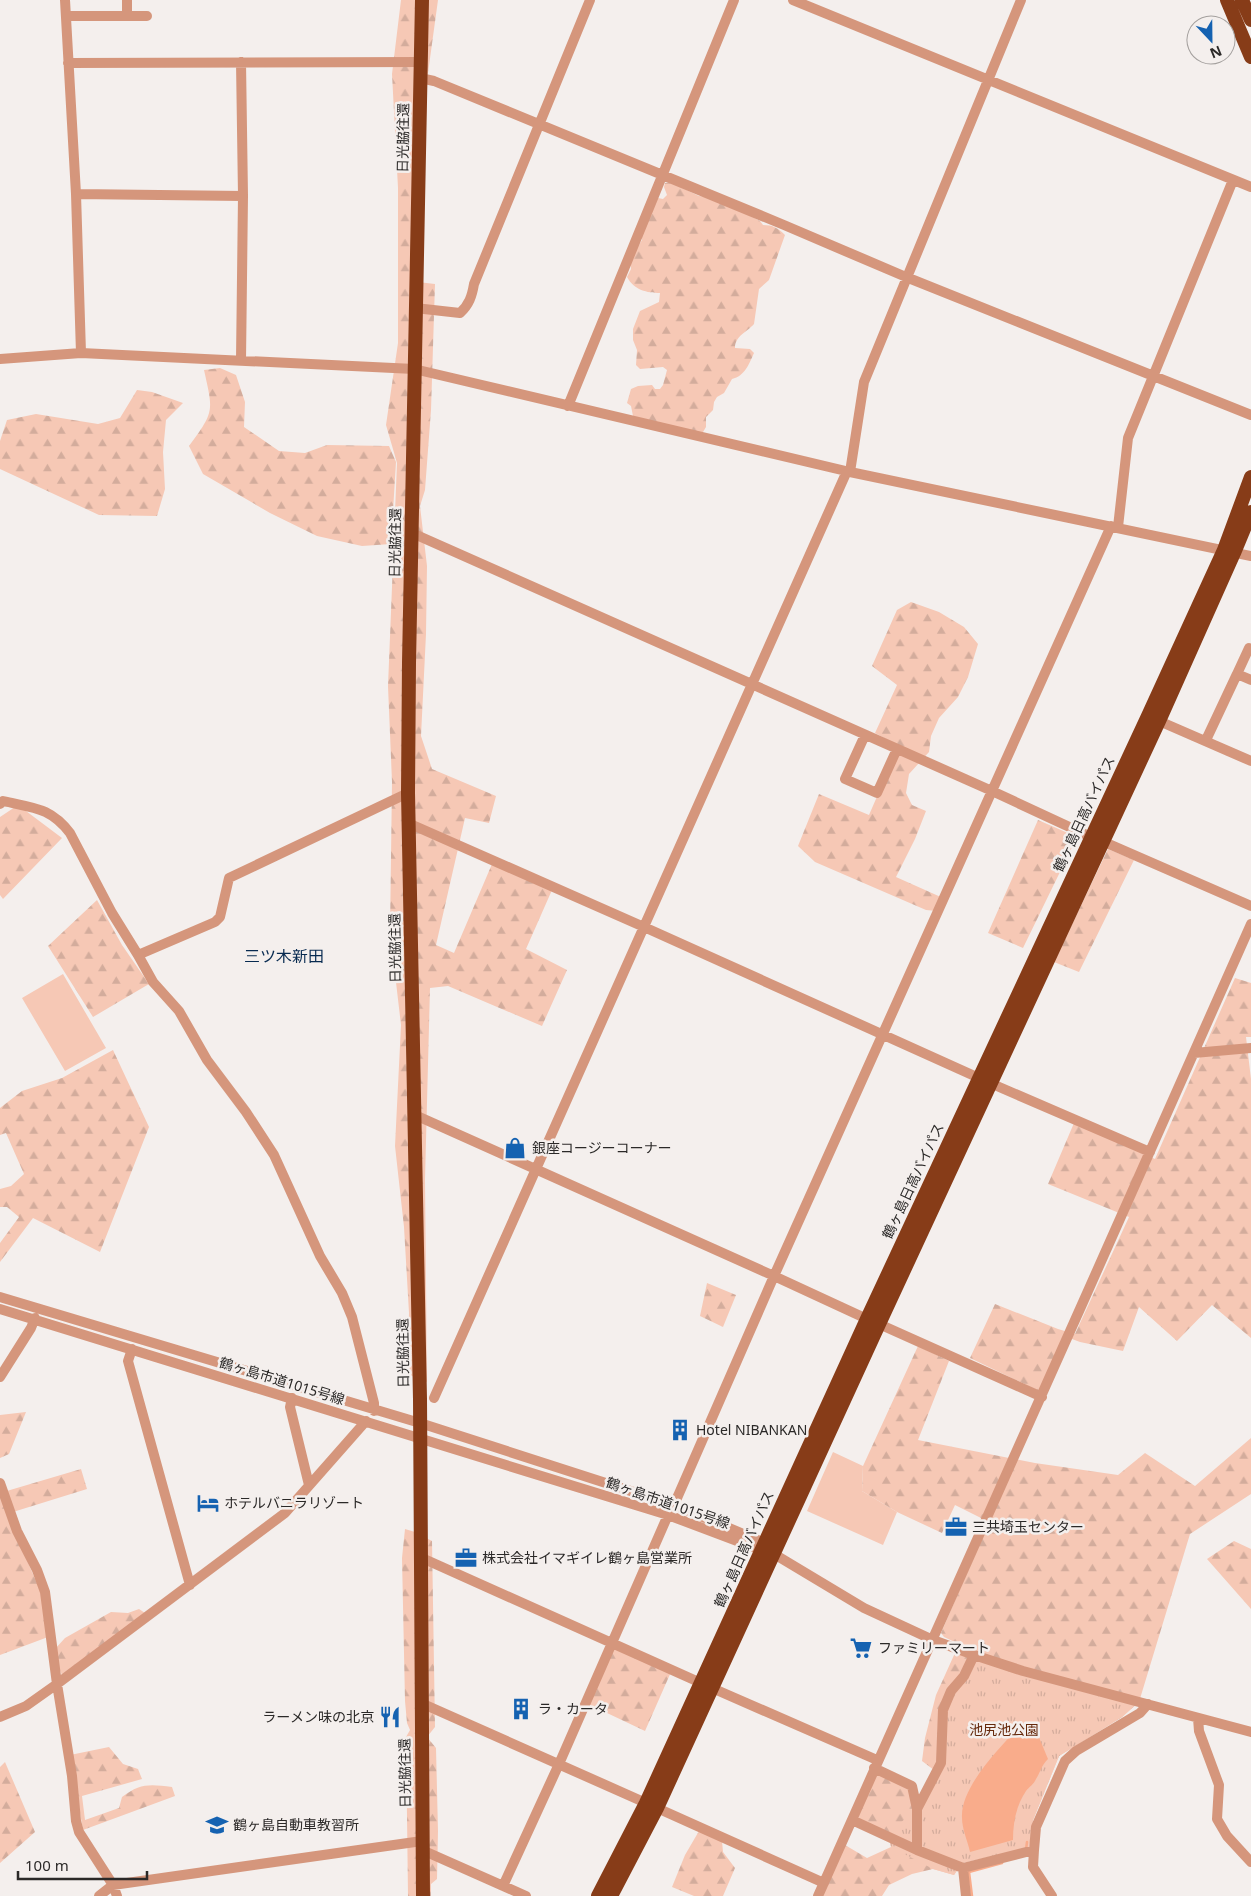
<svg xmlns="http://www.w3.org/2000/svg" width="1251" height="1896" font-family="'Noto Sans','Noto Sans JP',sans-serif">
<defs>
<pattern id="forest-firs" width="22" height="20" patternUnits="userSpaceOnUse" patternTransform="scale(1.25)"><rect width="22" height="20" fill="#f6c8b5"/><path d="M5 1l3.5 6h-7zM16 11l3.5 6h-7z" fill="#d3ac9c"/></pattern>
<pattern id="park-tufts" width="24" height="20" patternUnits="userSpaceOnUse" patternTransform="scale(1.25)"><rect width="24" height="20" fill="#f6c8b5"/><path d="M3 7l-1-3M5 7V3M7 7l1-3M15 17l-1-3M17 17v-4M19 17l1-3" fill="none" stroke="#d3ac9c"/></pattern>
</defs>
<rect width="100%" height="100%" fill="#f4efed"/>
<path fill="#f6c8b5" d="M63,974L106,1048L65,1071L22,998Z
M833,1452L863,1466L862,1491L897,1512L883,1545L807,1511Z"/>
<path fill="url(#forest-firs)" d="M401,0H438L428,73L424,85L427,97L418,282L435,284L431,410L425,490L420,506L427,566L426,634L421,736L432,769L496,796L489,823L465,818L436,945L454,953L492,864L552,890L526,949L567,970L542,1026L448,986L430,988L425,1179L427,1382L407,1374L409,1313L404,1227L395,1146L401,1025L390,931L392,782L388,686L397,463L386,425L398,343V188L392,74Z
M670,182L699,196L710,197L737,209L760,221L763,225C773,225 778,228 785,235L769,280L759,289L754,324C747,332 735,336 735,348L750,349L754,353C749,364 745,376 732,379L724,393L717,397L714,402L713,410L706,417V427L703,432L697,434L639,418L633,416L631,406L627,403L631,389L638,386L652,385L655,389H660L663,385L667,370L663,367L640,369L636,365L637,350L633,340V329L640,311L659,302L660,293C647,293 634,290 627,277L631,269L630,260L642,240L641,233L658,198L663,199L667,195L664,187L665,183Z
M220,368L236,375L245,402L244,427L279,451L305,453L327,445L389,446L396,462L391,544L362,546L317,536L270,513L203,474L189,446C215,411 213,411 204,370Z
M137,390L152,392L183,403L166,420L163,452L165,489L157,516L99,515L0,469V441L7,420L36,414L98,424L120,418Z
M911,602L939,612L964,627L978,644L968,677L958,697L939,718L931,736L929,752L909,774L906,793L912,805L926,811L915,839L896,877L943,898L937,911L926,910L815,862L798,846L819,794L869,815L899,746L875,733L897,685L872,666L897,610Z
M18,805L62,838L3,899L0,895V817Z
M1038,820L1077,837L1023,948L988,933Z
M1108,849L1134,860L1079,972L1054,962Z
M97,900L122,945L149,984L93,1017L48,946Z
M1235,978L1251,983V1037H1246L1251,1079V1338L1212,1305L1177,1341L1139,1307L1123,1351L1080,1342L1064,1336L1039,1391L970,1358L995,1304L1058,1329L1075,1334L1129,1217L1048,1184L1074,1123L1155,1159Z
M113,1050L149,1127L100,1252L33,1218L0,1262V1243L19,1217L7,1207H0V1189L11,1186L24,1174L6,1133L0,1135V1108L22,1091L62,1078Z
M707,1283L736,1295L723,1327L700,1316Z
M918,1346L949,1361L918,1440L1035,1463L1118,1475L1145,1453L1195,1486L1251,1438V1494L1190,1534L1139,1702L1122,1717L1059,1756L1033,1820L1029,1847L962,1863L954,1875L933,1869L912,1874L889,1885L882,1896H822L845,1845L867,1858L891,1847L888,1833L857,1819L877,1774L927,1798L938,1773L922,1761L925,1738L936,1695L959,1644L944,1637L941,1633L989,1522L955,1505L942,1533L897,1512L862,1491L863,1466Z
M26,1412L9,1454L0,1458V1415Z
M81,1469L87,1489L13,1512L20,1545L41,1592L48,1637L0,1655V1493Z
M405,1529L415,1532L432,1541L435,1727L427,1737L436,1748L438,1831L437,1879L431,1884V1896H408L406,1737L410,1730L407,1723L405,1701L402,1558Z
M1234,1541L1251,1549V1609L1207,1559Z
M139,1609L145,1613L62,1675L56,1662L55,1649L65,1638L111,1612L128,1613Z
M614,1647L671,1672L645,1731L588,1704Z
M109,1747L123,1764L138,1769L142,1779L82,1796L85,1820L119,1808L122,1797C140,1783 150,1784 172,1787L175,1796L83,1830L70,1755Z
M5,1762L35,1832L0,1863V1767Z
M699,1831L722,1841L723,1852L735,1868L723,1896H694L672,1887L685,1855Z"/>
<path fill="url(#park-tufts)" d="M974,1655L1139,1702L1122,1717L1059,1756L1033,1820L1029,1847L962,1863L954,1875L933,1869L891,1847L888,1833L917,1809L941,1763L943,1710Z"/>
<path fill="#f9ac8b" d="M1021,1725H1030L1038,1735L1048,1759C1041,1766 1041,1771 1036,1779C1034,1784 1029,1787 1026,1791C1016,1806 1013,1823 1013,1840L970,1852C968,1842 962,1829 962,1818C960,1787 1001,1746 1021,1725Z"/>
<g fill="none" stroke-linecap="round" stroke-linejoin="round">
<path stroke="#f9ac8b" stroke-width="2.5" d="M1026,1850L1027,1842
M972,1896L969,1872L1002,1863"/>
<path stroke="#d5967c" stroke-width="10" d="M65,0L76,194L81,353
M127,0V16
M793,0L1251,187
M66,16H147
M68,63L421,62
M420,78L434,81L784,225L906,277L1251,415
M76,194L243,196
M415,308L460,313C469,305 472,296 474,284L590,0
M0,359L81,353L414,369L850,472L1251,556
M241,360L243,196L241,62
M568,406L734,0
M850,472L864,382L1021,0
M1118,527L1128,438L1233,180
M412,533L992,791L1091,837
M1237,674L1249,648
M1159,721L1251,761
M865,735L845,779L877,793L897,749
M1206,740L1237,674L1251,680
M0,804L3,801C33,808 50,807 70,833L112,913L138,955
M408,823L644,927L979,1078
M1102,841L1251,906
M1194,1053L1251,1048
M990,1083L1150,1152
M415,1115L774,1276L867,1319
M0,1297L420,1423L674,1505L765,1543L774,1554L864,1608L933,1640L974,1655L1023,1671L1251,1732
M0,1309L668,1515L766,1552
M879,1324L1042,1397
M132,1349L128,1361L190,1585
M0,1377L31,1328L35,1318
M292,1398L290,1407L309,1485
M434,1398L847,471
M374,1411V1403L352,1317L342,1293L320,1256L274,1155L246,1112L207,1060L179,1011L153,982L138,955L215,922L220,917L229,878L408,793
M0,1483L17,1531L37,1570L45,1592L57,1684L72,1776L76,1821L79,1832L113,1885L117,1896
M674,1505L774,1276L1111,526
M422,1558L701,1683
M712,1688L877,1760
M421,1703L646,1803
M0,1717L26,1706L57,1684L285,1513L366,1421
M1198,1718L1199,1731L1219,1785L1217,1819L1227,1836L1251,1862
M874,1768L912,1786L917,1809
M657,1808L824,1883
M852,1820L917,1850L963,1868L966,1896
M422,1850L526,1896
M917,1850V1809L941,1763L943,1710L951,1691L964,1676L974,1655
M963,1868L1034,1850
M503,1886L559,1764L668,1515
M99,1896L113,1885L422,1841
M818,1896C963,1573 1107,1248 1251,924
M1052,1896L1033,1867L1034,1850L1036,1827L1065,1761L1076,1751L1140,1713L1148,1704"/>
<path stroke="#873c18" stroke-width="14" d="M422,0L409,663L408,793L420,1399L423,1896
M1227,0L1251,57
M1242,0L1251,20
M598,1896L646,1803L867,1319L1148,716L1224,550L1251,477
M611,1896L657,1808L879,1324L1159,721L1234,553L1251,512"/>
</g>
<defs>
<g id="shop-bare" transform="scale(1.725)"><path d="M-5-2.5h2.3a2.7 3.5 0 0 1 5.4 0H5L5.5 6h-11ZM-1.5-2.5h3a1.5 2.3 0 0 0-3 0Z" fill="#1562b1" stroke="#f4efed" stroke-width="2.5" paint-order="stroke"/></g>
<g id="building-bare" transform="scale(1.725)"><path d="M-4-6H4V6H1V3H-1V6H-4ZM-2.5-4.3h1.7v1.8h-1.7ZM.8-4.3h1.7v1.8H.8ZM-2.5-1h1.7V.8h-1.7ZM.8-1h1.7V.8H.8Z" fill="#1562b1" stroke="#f4efed" stroke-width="2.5" paint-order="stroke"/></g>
<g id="hotel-bare" transform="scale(1.725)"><path d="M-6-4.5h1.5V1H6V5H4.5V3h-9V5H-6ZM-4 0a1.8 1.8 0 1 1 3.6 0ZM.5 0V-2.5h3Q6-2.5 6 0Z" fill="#1562b1" stroke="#f4efed" stroke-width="2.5" paint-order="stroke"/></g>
<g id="office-bare" transform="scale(1.725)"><path d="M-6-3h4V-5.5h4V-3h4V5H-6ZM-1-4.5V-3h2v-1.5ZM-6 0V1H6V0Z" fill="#1562b1" stroke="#f4efed" stroke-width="2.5" paint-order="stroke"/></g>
<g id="supermarket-bare" transform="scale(1.725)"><path d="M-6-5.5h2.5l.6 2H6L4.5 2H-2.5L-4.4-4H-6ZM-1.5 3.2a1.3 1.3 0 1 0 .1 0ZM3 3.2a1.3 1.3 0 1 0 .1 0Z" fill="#1562b1" stroke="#f4efed" stroke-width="2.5" paint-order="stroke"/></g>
<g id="restaurant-bare" transform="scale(1.725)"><path d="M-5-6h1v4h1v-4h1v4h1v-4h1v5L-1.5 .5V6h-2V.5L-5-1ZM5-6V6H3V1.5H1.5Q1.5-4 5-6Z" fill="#1562b1" stroke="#f4efed" stroke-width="2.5" paint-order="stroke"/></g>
<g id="school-bare" transform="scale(1.725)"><path d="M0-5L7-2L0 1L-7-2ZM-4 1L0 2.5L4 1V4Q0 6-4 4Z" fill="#1562b1" stroke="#f4efed" stroke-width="2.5" paint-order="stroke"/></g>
</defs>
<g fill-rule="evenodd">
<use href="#shop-bare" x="515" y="1148"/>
<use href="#building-bare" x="680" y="1430"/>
<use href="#hotel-bare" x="208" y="1503"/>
<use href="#office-bare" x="956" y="1527"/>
<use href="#office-bare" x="466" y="1558"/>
<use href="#supermarket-bare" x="861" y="1648"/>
<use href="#building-bare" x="521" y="1709"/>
<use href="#restaurant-bare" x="390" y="1717"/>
<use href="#school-bare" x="217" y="1825"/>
</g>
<g text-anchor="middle" stroke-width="5" stroke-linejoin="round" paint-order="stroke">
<g font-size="14" fill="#2b2928" stroke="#f4efed">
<text transform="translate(403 138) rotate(-89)" y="5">日光脇往還</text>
<text transform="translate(395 543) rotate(-89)" y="5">日光脇往還</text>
<text transform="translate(1084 814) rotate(-65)" y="5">鶴ヶ島日高バイパス</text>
<text transform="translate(395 948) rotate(-91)" y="5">日光脇往還</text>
<text transform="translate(913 1181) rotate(-65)" y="5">鶴ヶ島日高バイパス</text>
<text transform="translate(403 1353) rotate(-91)" y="5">日光脇往還</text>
<text transform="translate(282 1381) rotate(17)" y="5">鶴ヶ島市道1015号線</text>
<text transform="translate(668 1503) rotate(19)" y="5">鶴ヶ島市道1015号線</text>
<text transform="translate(744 1549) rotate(-66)" y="5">鶴ヶ島日高バイパス</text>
<text transform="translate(405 1773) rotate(-91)" y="5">日光脇往還</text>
</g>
<g font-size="14" fill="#2b2928" stroke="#f4efed" text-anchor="start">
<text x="532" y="1153">銀座コージーコーナー</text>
<text x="696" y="1435">Hotel NIBANKAN</text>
<text x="224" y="1508">ホテルバニラリゾート</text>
<text x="972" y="1532">三共埼玉センター</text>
<text x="482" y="1563">株式会社イマギイレ鶴ヶ島営業所</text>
<text x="878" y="1653">ファミリーマート</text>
<text x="538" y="1714">ラ・カータ</text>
<text x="374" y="1722" text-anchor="end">ラーメン味の北京</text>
<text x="233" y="1830">鶴ヶ島自動車教習所</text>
</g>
<g font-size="14" fill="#65290b" stroke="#f4efed">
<text x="1004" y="1735">池尻池公園</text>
</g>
<g font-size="16" fill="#072a50" stroke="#f4efed">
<text x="284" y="962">三ツ木新田</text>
</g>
</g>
<g transform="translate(1211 40) rotate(158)"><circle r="24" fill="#f4efed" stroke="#a4a09e"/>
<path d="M0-4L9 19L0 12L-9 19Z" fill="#1562b1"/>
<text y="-8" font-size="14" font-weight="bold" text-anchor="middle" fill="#2b2928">N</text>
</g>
<path d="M18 1871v8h129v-8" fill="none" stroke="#2b2928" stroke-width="2.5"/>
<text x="25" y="1871" font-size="15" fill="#2b2928" stroke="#f4efed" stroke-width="4" paint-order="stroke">100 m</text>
</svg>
